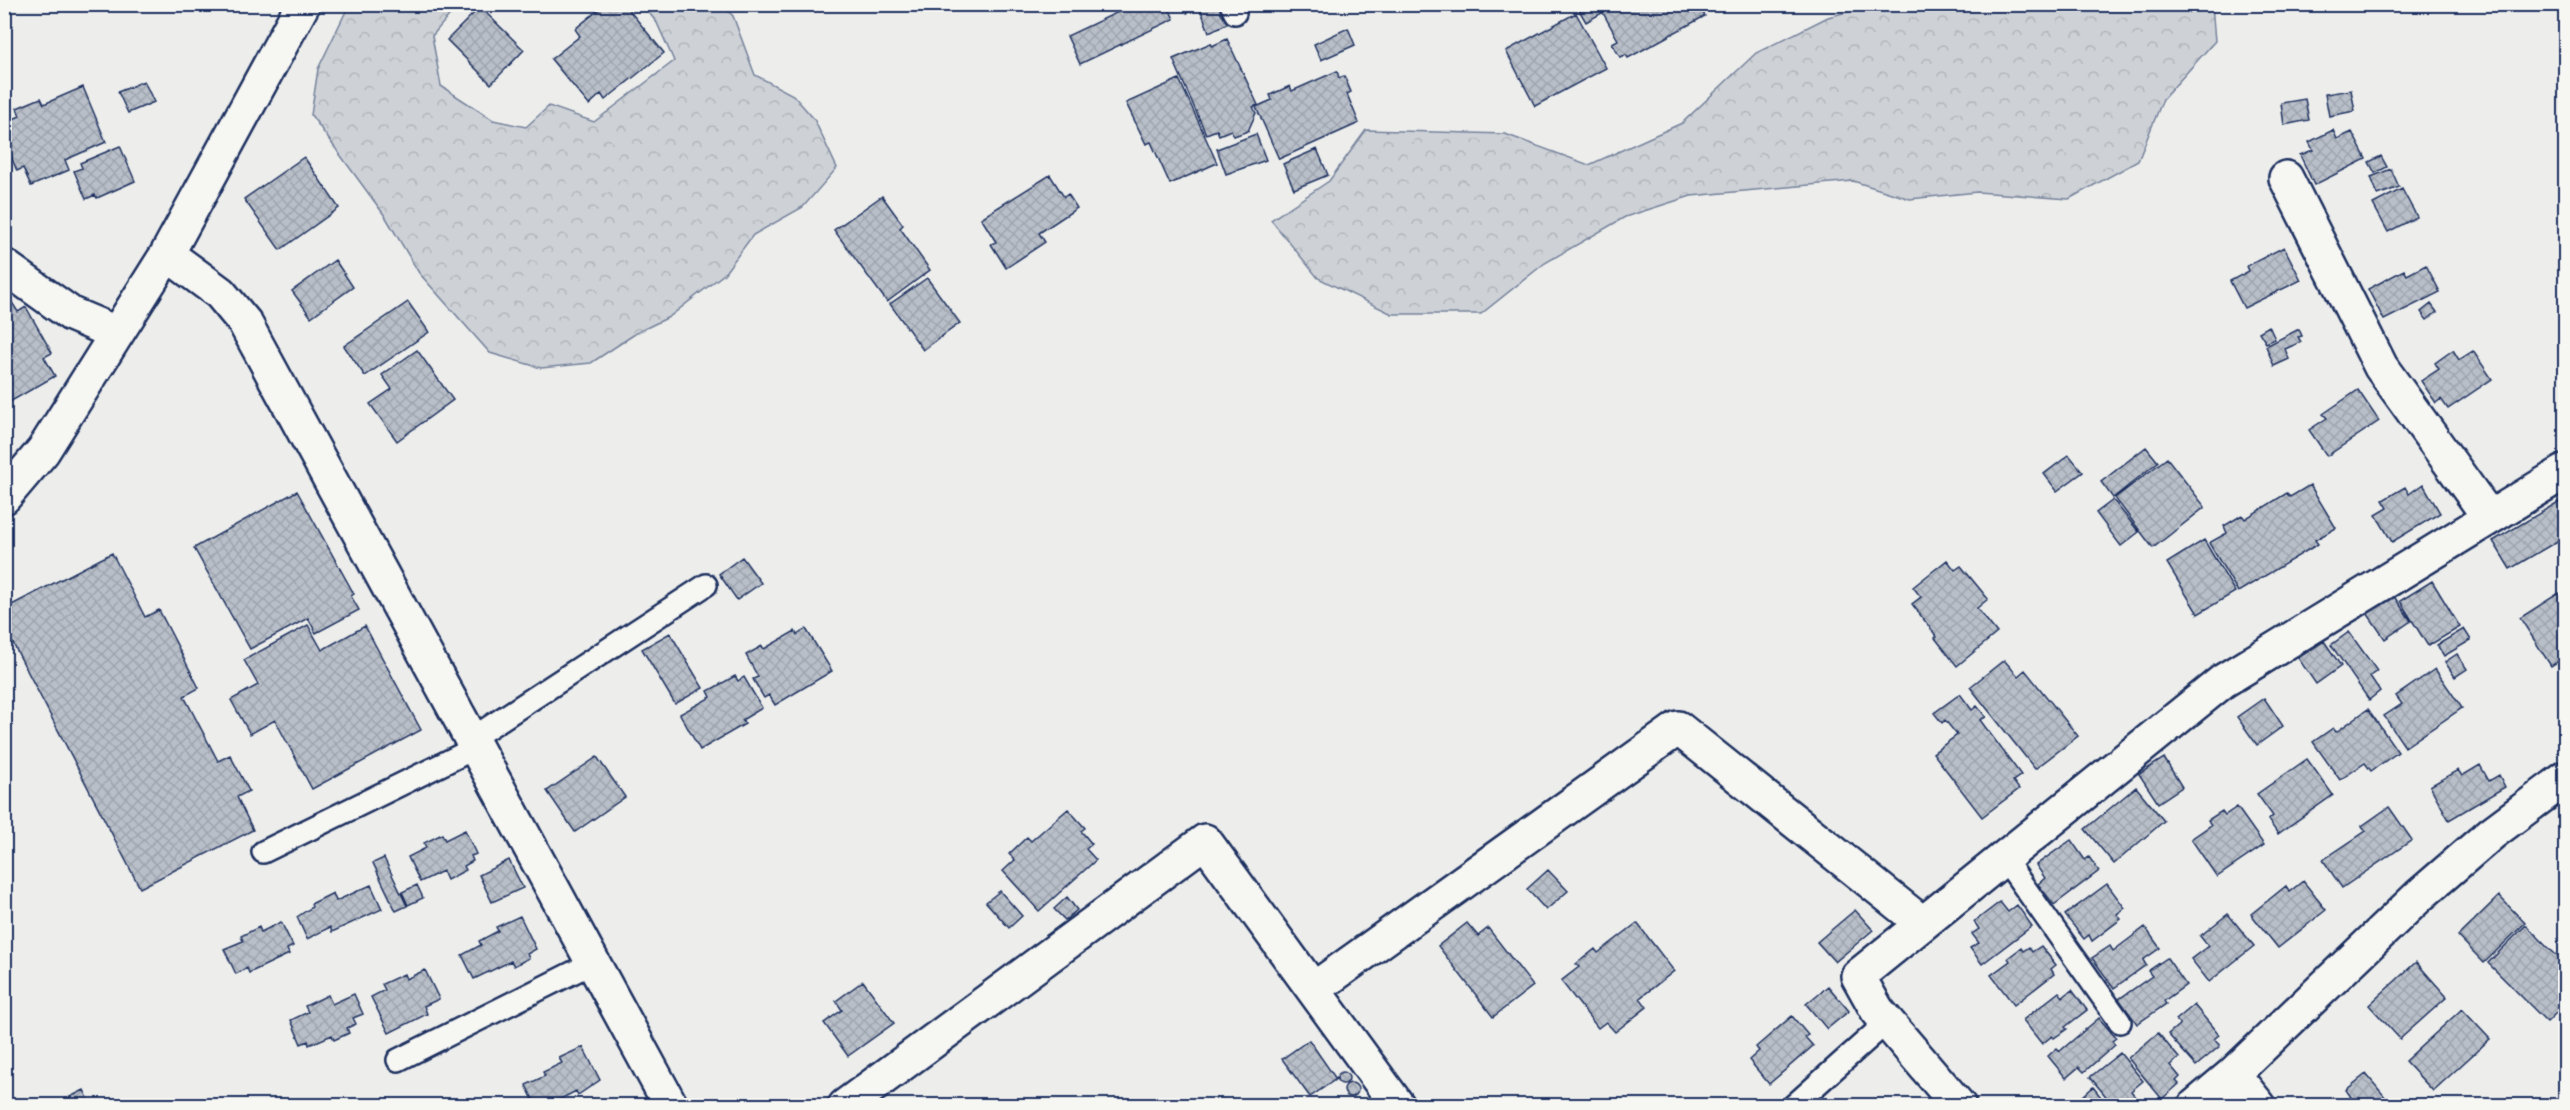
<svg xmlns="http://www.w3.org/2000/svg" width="2570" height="1110" font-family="'Comic Neue',sans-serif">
<defs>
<pattern id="forest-crowns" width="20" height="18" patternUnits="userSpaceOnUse" patternTransform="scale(1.5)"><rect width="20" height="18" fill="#ced2d7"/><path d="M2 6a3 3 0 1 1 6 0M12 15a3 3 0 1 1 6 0" fill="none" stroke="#b0b5bb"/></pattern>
<pattern id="building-cross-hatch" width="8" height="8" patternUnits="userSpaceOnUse" patternTransform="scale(1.5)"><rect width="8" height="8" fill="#b9bfc8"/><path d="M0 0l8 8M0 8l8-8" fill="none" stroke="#9ea4ae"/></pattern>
</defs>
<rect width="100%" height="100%" fill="#edeeec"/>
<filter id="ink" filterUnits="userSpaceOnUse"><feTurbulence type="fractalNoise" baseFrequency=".0167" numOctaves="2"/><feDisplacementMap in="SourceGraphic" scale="12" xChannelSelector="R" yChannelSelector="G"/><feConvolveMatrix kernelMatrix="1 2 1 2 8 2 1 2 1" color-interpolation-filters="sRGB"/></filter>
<g filter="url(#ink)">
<path fill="url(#forest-crowns)" stroke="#74809a" stroke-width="1.5" d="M1877,4L2212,5L2215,41L2163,99L2138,161L2069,199L1977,192L1910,199L1853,181L1691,196L1625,217L1545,263L1481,314H1392L1318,278L1271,220L1329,181L1366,130L1505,134L1589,165L1682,123L1756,53L1828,17Z
M349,5H458L432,36L441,86L493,120L526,127L549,106L594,122L674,61L657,23L643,5H722L733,16L755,75L793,95L814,119L837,168L803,207L753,235L724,274L669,317L638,332L591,363L541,368L490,353L419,273L385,216L311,115L318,69Z"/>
<path fill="url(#building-cross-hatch)" stroke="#1b2f5e" stroke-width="1.5" d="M606,4H624L664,53L605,100L601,94L589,105L551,59L580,36L575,29Z
M1135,4H1167L1174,19L1080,64L1067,36Z
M1183,4H1223L1231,22L1209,32L1200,8L1187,13Z
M1589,4H1598L1602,13L1586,22L1579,10Z
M1613,4H1698L1705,16L1628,58L1626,55L1620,57L1612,43L1618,40L1602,11Z
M480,7L524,50L491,84L447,40Z
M1576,13L1606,68L1535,106L1506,51Z
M1348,28L1355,45L1321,60L1314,44Z
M1227,39L1258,105L1253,107L1256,113L1248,131L1234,136L1231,130L1219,135L1217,130L1206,134L1173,59L1211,43L1212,46Z
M1337,71L1339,78L1344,76L1351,92L1347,94L1359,123L1279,159L1256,107L1272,100L1270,95L1290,86L1292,91Z
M1179,79L1217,163L1170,184L1151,142L1146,144L1126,103Z
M144,81L154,102L128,113L118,92Z
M83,87L106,142L65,160L69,170L31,186L23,168L17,171L8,149L12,147L4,132V123L20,116L17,108L41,98L44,104Z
M2351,90L2355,111L2329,116L2325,94Z
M2305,99L2309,120L2284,125L2281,103Z
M2333,130L2337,139L2352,132L2366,159L2314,185L2300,155L2313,150L2309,142Z
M1256,134L1266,160L1226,174L1217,149Z
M120,146L135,181L97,198L95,195L86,199L74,171L82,168L80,163Z
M1317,149L1328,175L1294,189L1283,164Z
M2381,156L2387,167L2375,173L2369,162Z
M304,157L339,208L280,250L244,199Z
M2391,169L2399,187L2378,195L2371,177Z
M1050,175L1064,197L1068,194L1077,208L1039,233L1045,242L1006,268L991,244L996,242L981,218Z
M2402,189L2417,217L2388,232L2373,204Z
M882,196L903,225L900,228L930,270L887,302L834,230Z
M2284,247L2301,280L2244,308L2230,281L2249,271L2247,266Z
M335,260L353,287L311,317L292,291Z
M2426,265L2440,292L2384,320L2368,289L2404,270L2407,275Z
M927,278L960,323L923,350L890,304Z
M6,293L18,312L26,307L52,353L44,357L55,376L8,403L4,396V294Z
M408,302L429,332L365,376L344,346Z
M2431,304L2437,312L2427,320L2421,312Z
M2269,326L2275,339L2266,343L2259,332Z
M2299,329L2302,336L2298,337L2301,342L2285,349L2289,359L2274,366L2266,346Z
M417,350L453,400L397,441L370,404L392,389L382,375Z
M2453,350L2459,360L2473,351L2492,379L2448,409L2441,399L2436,403L2421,381L2439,369L2435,363Z
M2358,390L2379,421L2327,456L2309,430L2327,418L2323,414Z
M2146,447L2158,462L2113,498L2101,482Z
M2069,455L2083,472L2057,491L2044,474Z
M2167,458L2205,507L2153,548L2115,498Z
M2423,484L2440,513L2392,542L2376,515L2388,508L2383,500L2405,487L2409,494Z
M2310,485L2336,528L2315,540L2318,544L2238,592L2209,543L2227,533L2224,526L2242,515L2245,519L2287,493L2290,497Z
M297,491L354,594L351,596L359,610L316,633L308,618L250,649L194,548Z
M2113,500L2139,532L2121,546L2096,513Z
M2560,501L2566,509V536L2510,569L2493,541Z
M2204,540L2235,592L2198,614L2167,563Z
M112,553L145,617L159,610L199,688L184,696L218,761L230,755L249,791L237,797L253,830L140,888L4,626V609Z
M742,557L761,583L737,600L719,574Z
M1947,560L1955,570L1961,566L1988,599L1977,608L1997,633L1957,666L1935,638L1937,637L1912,604L1921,597L1913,587Z
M2432,581L2460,627L2428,646L2400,601Z
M2559,593L2562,597L2566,595V656L2551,666L2520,618Z
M2393,595L2411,621L2385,639L2367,613Z
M308,625L322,650L365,626L421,730L312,789L275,720L250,734L231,700L258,685L244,660Z
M806,629L832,671L775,705L769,695L764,698L753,679L758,677L746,655L762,646L764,649L795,631L797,635Z
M2464,629L2471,640L2444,656L2437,645Z
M2349,632L2377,671L2370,676L2380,691L2369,700L2331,645Z
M670,633L703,688L675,704L642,649Z
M2324,641L2341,666L2316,684L2298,658Z
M2457,654L2467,669L2455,677L2445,662Z
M2004,660L2018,676L2025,670L2078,736L2035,769L1970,687Z
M2435,669L2462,708L2405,747L2384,716L2402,704L2396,696Z
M735,676L738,681L744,677L762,708L742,720L745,724L700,750L680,714L711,697L708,691Z
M1960,694L1972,710L1977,706L1986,717L1980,720L2021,775L2013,781L2019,789L1982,817L1933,753L1957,735L1945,720L1942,723L1934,713Z
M2264,698L2283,726L2257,745L2237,717Z
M2368,709L2398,752L2371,771L2365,763L2340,780L2313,742L2333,728L2336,732Z
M597,757L625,797L575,832L547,791Z
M2164,758L2182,787L2158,803L2139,774Z
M2307,759L2333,795L2278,834L2268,820L2273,816L2257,794Z
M2480,765L2489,781L2499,775L2505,787L2449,820L2430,786L2458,770L2462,776Z
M2136,787L2164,821L2114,864L2085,829Z
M2237,807L2264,845L2217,877L2191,839L2211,825L2208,820L2222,811L2225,815Z
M2389,807L2412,840L2342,888L2323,860L2366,831L2362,826Z
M1068,809L1085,828L1081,831L1092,844L1086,849L1096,860L1039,911L1003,871L1015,860L1009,854L1027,837L1031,841Z
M465,830L476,854L471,856L473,861L464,866L466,870L447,880L443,871L420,882L408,857L426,848L424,843L442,834L445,840Z
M2071,840L2085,860L2089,857L2099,871L2054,905L2038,884L2045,878L2036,865Z
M384,858L407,906L396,911L373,863Z
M509,860L523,888L492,902L479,875Z
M1548,870L1568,891L1546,910L1527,889Z
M2303,881L2326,910L2278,948L2251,914L2286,886L2289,892Z
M2107,884L2125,908L2117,914L2121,919L2092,941L2089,935L2084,939L2065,915Z
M371,885L382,909L332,932L330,927L307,939L297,917L312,907L311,904L333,893L336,901Z
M417,885L423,898L408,905L402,892Z
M1000,891L1022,916L1009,928L986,902Z
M2499,896L2525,923L2484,963L2458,936Z
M1067,897L1077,910L1065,920L1054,909Z
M2000,902L2008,912L2017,905L2032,926L1982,964L1970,948L1979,943L1972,934L1979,929L1974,922Z
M1855,910L1873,930L1835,962L1817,942Z
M2228,914L2254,946L2209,982L2191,959L2208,946L2200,936Z
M520,916L536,949L527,954L529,958L514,966L511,961L474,979L462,955L481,945L479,941L498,931L496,927Z
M281,922L293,946L287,949L289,954L249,973L247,968L236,974L224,949L243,941L241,936L259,927L261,932Z
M1467,923L1478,936L1488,928L1533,986L1493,1017L1438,946Z
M1637,923L1674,971L1640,998L1647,1007L1615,1032L1606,1022L1598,1028L1561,981L1579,967L1576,964L1595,949L1598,953Z
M2526,925L2566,965V1003L2547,1022L2488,963Z
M2145,927L2160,948L2143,960L2146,965L2114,988L2092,958L2110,946L2113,951Z
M2041,946L2056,965L2051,969L2054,974L2014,1005L1991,975L2010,961L2008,958L2021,948L2023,951L2029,947L2032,952Z
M2167,958L2186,985L2164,1001L2166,1004L2137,1024L2119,999L2152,976L2148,971Z
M2416,962L2447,997L2400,1039L2369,1005Z
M425,970L439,999L424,1006L427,1014L389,1033L371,997L385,990L382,984L404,974L406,979Z
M863,981L894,1023L848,1056L824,1023L842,1010L836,1001Z
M1828,986L1849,1011L1827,1029L1806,1004Z
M2072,990L2087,1010L2065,1027L2067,1029L2054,1038L2052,1036L2042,1044L2023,1020L2059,992L2063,997Z
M354,994L363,1014L353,1018L356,1024L347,1028L349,1033L334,1040L332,1035L309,1045L308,1041L301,1044L291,1020L308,1012L305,1006L328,995L332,1004Z
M2194,1005L2219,1035L2214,1039L2220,1046L2196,1066L2168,1034L2180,1024L2176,1020Z
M2462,1009L2490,1039L2433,1091L2405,1061Z
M1792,1016L1808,1035L1805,1037L1813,1046L1769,1084L1749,1060L1759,1051L1756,1047Z
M2099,1018L2116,1038L2112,1041L2115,1045L2084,1072L2079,1067L2066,1078L2048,1056L2057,1048L2060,1051Z
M2158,1033L2179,1058L2170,1065L2180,1077L2176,1081L2179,1084L2162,1099L2128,1058Z
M1309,1040L1336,1079L1310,1097L1282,1059Z
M583,1047L600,1080L578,1095L576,1091L547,1106H536L526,1085L545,1076L543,1072L562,1063L559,1058Z
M2120,1053L2143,1081L2131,1091L2139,1101L2133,1106H2114L2090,1077Z
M1337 1078a6 6 0 1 1 12 0a6 6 0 1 1-12 0Z
M2366,1074L2391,1104L2340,1106L2351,1097L2346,1090Z
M1344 1090a7 7 0 1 1 14 0a7 7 0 1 1-14 0Z
M2093,1087L2108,1106H2073V1105Z
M84,1090L92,1106H52Z"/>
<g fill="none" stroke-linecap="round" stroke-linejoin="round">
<g stroke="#1b2f5e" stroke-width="26">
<path id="lane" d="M1231,4L1235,13
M471,739L706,585
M263,852L475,748
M2003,857L2120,1022
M398,1060L592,963
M1793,1106L1887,1022"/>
</g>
<g stroke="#1b2f5e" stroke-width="38">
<path id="street" d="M2286,178L2381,367L2489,517
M4,266L71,314L116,333
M1314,989L1678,728L1922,923
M2233,1074L2259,1106
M845,1106L1205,841L1398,1106
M1959,1106L1877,1010L1858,976L2223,681L2566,471
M2195,1106L2233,1074L2419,896L2492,833L2566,778"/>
</g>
<g stroke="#1b2f5e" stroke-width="38">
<path id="secondary" d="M167,254L220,293L245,323L671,1106
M4,497L43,451L167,254L303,4"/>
</g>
<use href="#lane" stroke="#f6f6f2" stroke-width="21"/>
<use href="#street" stroke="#f6f6f2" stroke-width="33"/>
<use href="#secondary" stroke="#f6f6f2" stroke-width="33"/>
</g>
</g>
<rect width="2570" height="1110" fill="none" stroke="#f6f6f2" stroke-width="24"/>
<rect x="12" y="12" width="2546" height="1086" fill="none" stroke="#1b2f5e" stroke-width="2" filter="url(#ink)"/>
</svg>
